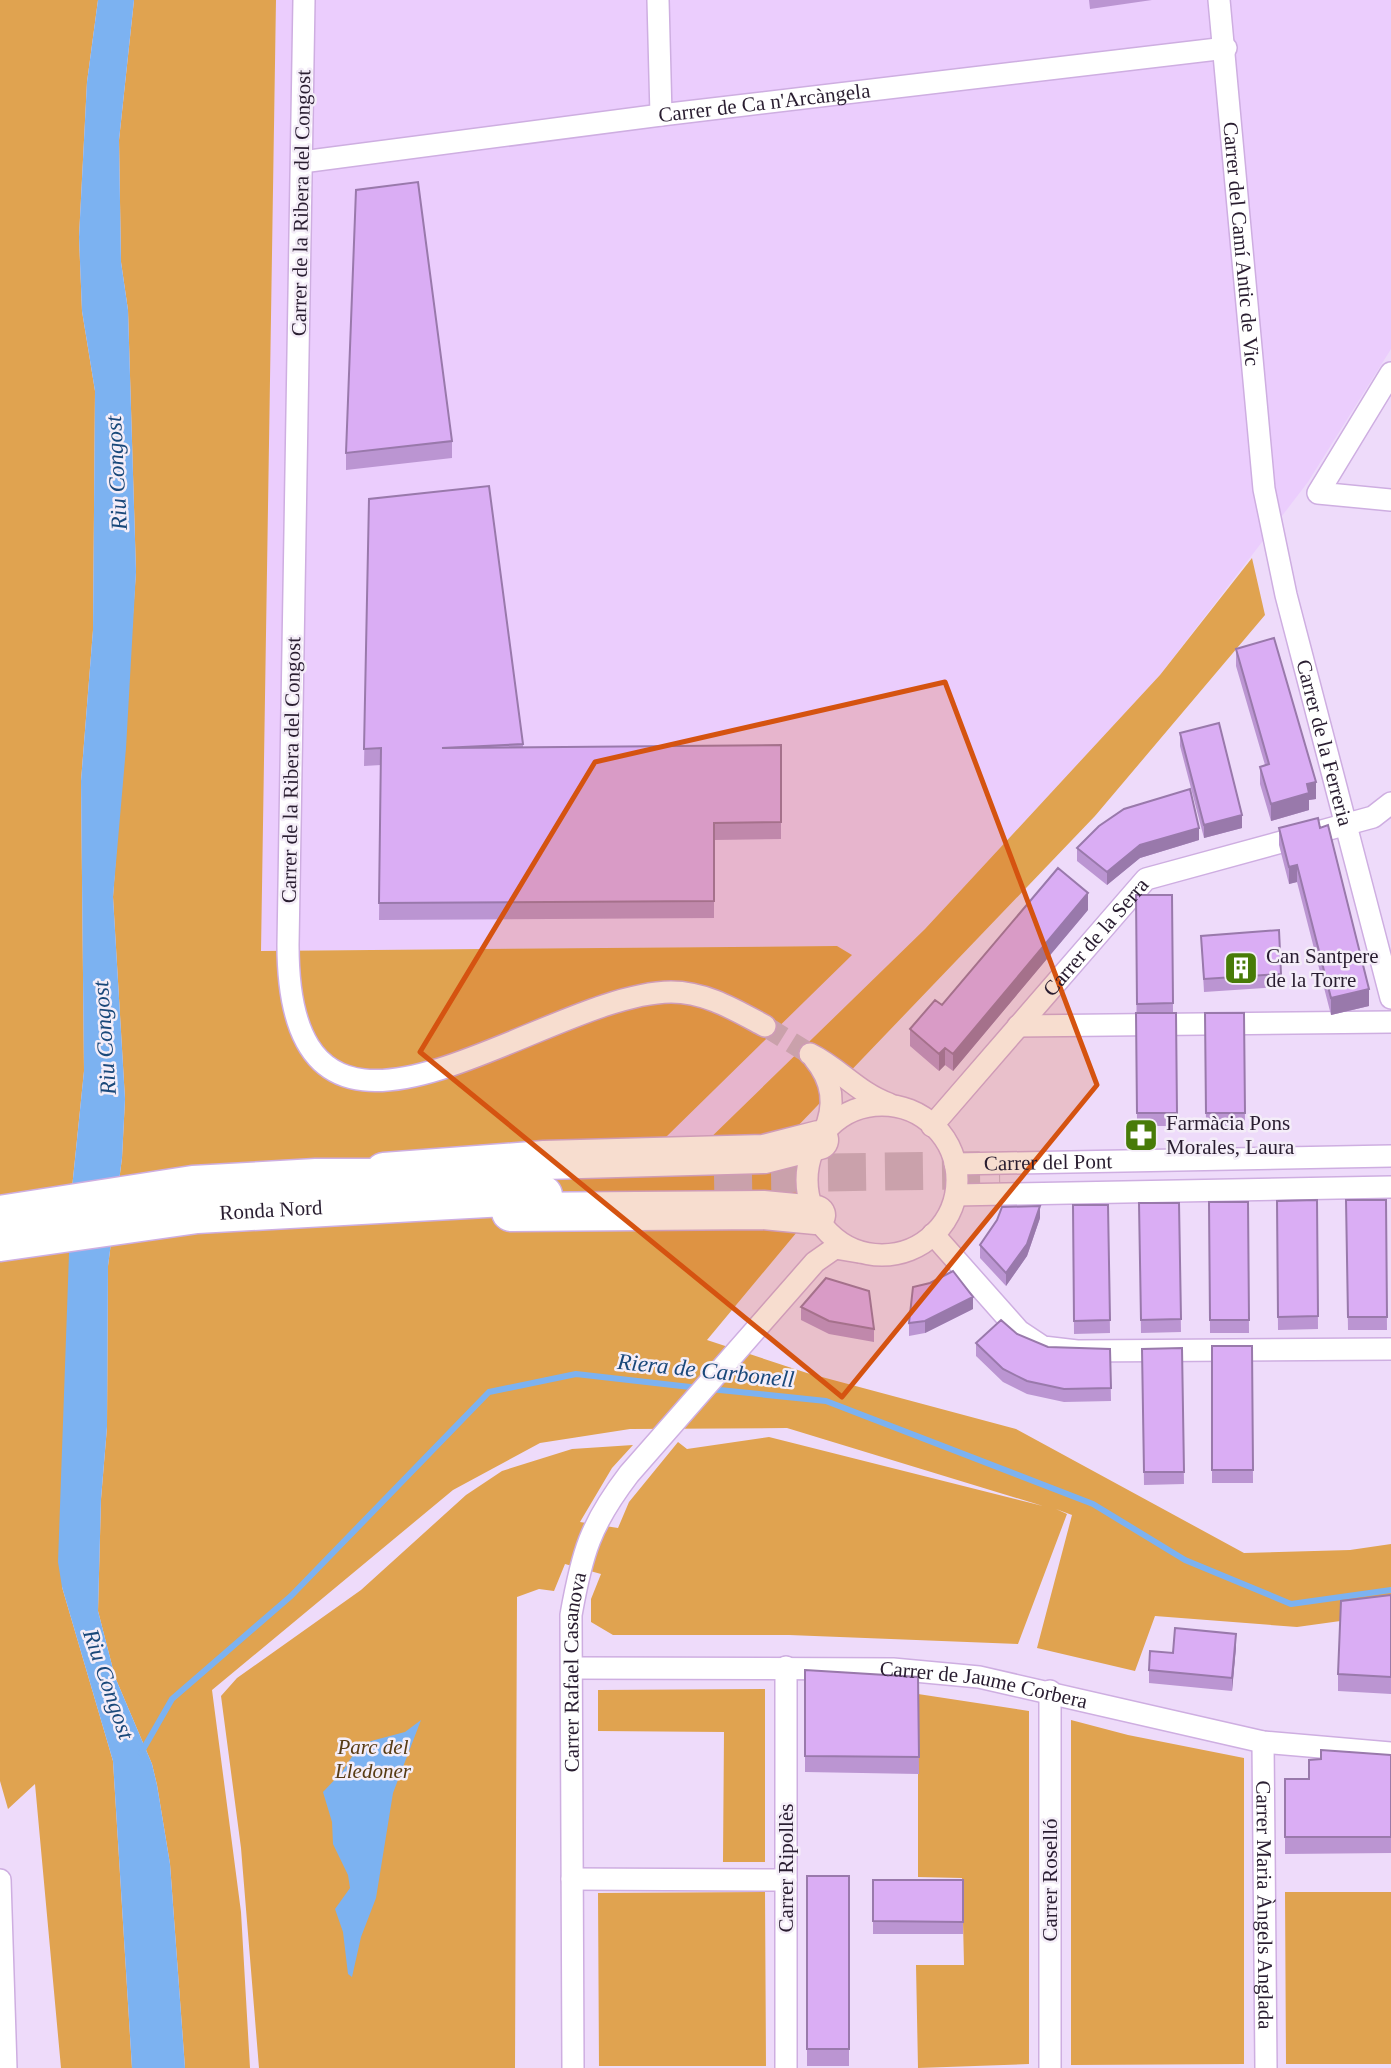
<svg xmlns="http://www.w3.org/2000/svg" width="1391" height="2068" font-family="'Times New Roman',serif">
<rect width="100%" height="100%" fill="#eedbfa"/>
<path fill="#ebcdfd" d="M276,0H1391V349L1308,482L1160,675L925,929L702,1146L665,1137L851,955L837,946L260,951Z"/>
<path fill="#e0a350" d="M0,0H98L87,82L79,237L82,311L95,391L93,630L81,781L84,1071L71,1198L62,1587L113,1761L132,2068H61L35,1784L8,1809L0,1781Z
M134,0H276L261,951L837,946L852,955L666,1137L702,1146L925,929L1160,675L1252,558L1265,615L1095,816L794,1130L797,1232L707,1340L807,1373L1016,1429L1244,1553L1350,1550L1391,1544V1614L1297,1627L1155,1616L1135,1671L1037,1648L1072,1515L1056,1509L1067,1514L1018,1644L789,1635H613L591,1622V1599L601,1574L565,1564L554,1591L539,1589L517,1597L515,2068H259L241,1848L221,1696L237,1678L361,1590L466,1495L502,1471L572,1449L633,1445L612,1468L580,1522L618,1528L629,1502L678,1442L687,1449L769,1437L1043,1506L787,1428L630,1429L540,1443L453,1490L212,1690L241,1912L250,2068H185L170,1864L157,1785L152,1764L115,1677L98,1611L101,1499L107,1427L108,1266L122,1158L125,1099L113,897L136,572L128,310L121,262L119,140Z
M765,1689V1862H723L724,1732L598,1731V1690Z
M918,1694L1029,1711V2064L918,2068L916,1965H964L962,1878L918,1877Z
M1071,1720L1128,1735L1244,1758V2064L1071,2065Z
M765,1892L766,2066H599L598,1893Z
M1285,1892H1391V2064H1286Z"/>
<path fill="#7cb2f1" d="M98,0H134L119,140L121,262L128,310L136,572L126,748L113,897L125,1099L122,1158L108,1266L107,1427L101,1499L98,1611L115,1677L152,1764L157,1785L170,1864L185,2068H132L113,1761L62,1587L58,1562L71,1198L84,1071L81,781L93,630L95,391L82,311L79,237L87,82Z
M421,1720L393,1793L376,1898L361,1937L352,1977L348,1974L343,1932L335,1909L350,1888L348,1875L333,1844L332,1822L323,1792L342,1772L355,1752L371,1741L405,1732Z"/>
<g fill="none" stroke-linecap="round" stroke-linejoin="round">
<path stroke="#7cb2f1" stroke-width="6" d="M710,1389L826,1401L1093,1504L1185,1560L1291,1604L1391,1590
M141,1753L172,1699L291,1596L489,1392L576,1374L699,1388"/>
<path stroke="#c7b5d2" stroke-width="21" stroke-dasharray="21 10" stroke-linecap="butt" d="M765,1026L810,1054"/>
<path stroke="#c7b5d2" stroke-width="38" stroke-dasharray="38 19" stroke-linecap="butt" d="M714,1174L1000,1170"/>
<g stroke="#ceaee1" stroke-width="24">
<g id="street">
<path d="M304,0L288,945C288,1219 541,993 671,992C706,992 735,1010 765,1026"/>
<path d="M658,0L661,115"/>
<path id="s1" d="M1219,0L1264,489L1286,595L1391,998"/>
<path id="s2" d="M302,162L661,115L1226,48"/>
<path d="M1391,373L1318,493L1391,500"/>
<path d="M1018,1026L1391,1022"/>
<path d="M810,1054C839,1068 858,1093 889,1104"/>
<path d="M814,1058C833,1081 836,1105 824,1132"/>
<circle cx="882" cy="1180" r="75"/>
<path id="s3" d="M932,1126L1146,879L1373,817L1391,803"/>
<path id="s4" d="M955,1164L1391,1156"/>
<path d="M956,1195L1391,1187"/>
<path d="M933,1234L1019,1331L1043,1347L1077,1351L1391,1349"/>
<path d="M786,1667V2068"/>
<path id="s5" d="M572,1668L893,1669L979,1677L1263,1742L1391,1753"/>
<path id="s6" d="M1263,1742L1266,2068"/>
<path d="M572,1879L786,1880"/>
<path d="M0,1880L6,2068"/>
<path id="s7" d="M573,2068L571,1615C582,1553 590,1525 629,1474L815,1262L835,1248L859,1252"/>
<path d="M1050,2068V1691"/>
</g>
</g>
<g stroke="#ceaee1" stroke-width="41">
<g id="highway">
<path d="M384,1172L544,1160L764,1154L819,1140"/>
<path d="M511,1212L763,1210L816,1215"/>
<path d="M0,1215L193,1185L316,1178H412"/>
<path id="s8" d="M0,1242L197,1214L543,1195"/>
</g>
</g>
<use href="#street" stroke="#fff" stroke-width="21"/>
<use href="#highway" stroke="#fff" stroke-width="38"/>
</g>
<path fill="#bb95d2" d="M1089,0H1152L1090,9Z
M452,441V458L346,470V453Z
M369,499L523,744V747L781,745V839L714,840V918L379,920L381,765L364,766Z
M1236,649L1316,799L1309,800V810L1271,821L1260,784V767L1265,765L1236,666Z
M1180,733L1242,828L1204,838L1180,746Z
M1279,828L1369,1006L1331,1015L1297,882L1289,884L1279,845Z
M1199,840L1140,858L1107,885L1077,861V848Z
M1136,895H1172L1173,1013H1176L1177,1126H1137Z
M1088,910L953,1071L945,1065L939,1071L910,1046V1029L942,1005Z
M1201,936L1281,974V987L1204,992Z
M1205,1013H1244L1245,1125L1206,1126Z
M1317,1200L1318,1329L1278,1330L1277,1201Z
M1346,1200H1386L1387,1330H1348Z
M1209,1202H1248L1249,1333H1210Z
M1139,1203H1179L1181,1332L1141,1333Z
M1073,1205H1108L1110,1333L1074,1334Z
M1040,1218L1027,1256L1006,1286L980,1258V1245Z
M801,1307L874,1329V1342L829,1334L801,1320Z
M973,1309L925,1333L909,1336V1323Z
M1017,1334L1048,1347L1110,1349L1111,1401L1064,1402L1027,1394L1003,1382L976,1356V1343Z
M1212,1346H1252L1253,1483H1212Z
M1182,1348L1184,1484L1144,1485L1142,1349Z
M1391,1595V1694L1338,1691V1674Z
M1236,1647L1232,1691L1149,1683V1670L1173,1653Z
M805,1670L918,1677L919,1774L805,1772Z
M1391,1755V1853L1285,1854V1779H1309Z
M807,1876H849V2066H807Z
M873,1880H963V1934H873Z"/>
<path fill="#9979ab" d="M1316,782V799L1309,800V810L1271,821V804L1307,784Z
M1242,815V828L1204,838V825Z
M1199,828V840L1140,858L1107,885V872L1140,845Z
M1297,865V882L1289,884V867Z
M1088,893V910L953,1071V1054Z
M1369,989V1006L1331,1015V998Z
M945,1048V1065L939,1071V1054Z
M1040,1206V1218L1027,1256L1006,1286V1273Z
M973,1297V1309L925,1333V1321Z
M1236,1634V1647L1232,1691V1678Z"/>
<path fill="#daadf4" stroke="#9979ab" stroke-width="2" d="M418,182L452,441L346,453L356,190Z
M489,486L523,744L442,748L781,745V822L714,823V901L379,903L381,748L364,749L369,499Z
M1274,638L1316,782L1307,784L1309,793L1271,804L1260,767L1269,764L1236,649Z
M1219,723L1242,815L1204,825L1180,733Z
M1190,789L1199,828L1140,845L1107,872L1077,848L1099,826L1124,809Z
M1318,818L1320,828L1328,825L1369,989L1331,998L1297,865L1289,867L1279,828Z
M1058,868L1088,893L953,1054L945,1048L939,1054L910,1029L935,1000L942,1005Z
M1136,895H1172L1173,1003L1137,1004Z
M1279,930L1281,974L1204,979L1201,936Z
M1136,1013H1176L1177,1113H1137Z
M1205,1013H1244L1245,1113H1206Z
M1317,1200L1318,1316L1278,1317L1277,1201Z
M1346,1200H1386L1387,1317H1348Z
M1209,1202H1248L1249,1320H1210Z
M1139,1203H1179L1181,1319L1141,1320Z
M1073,1205H1108L1110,1320L1074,1321Z
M1040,1206L1027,1244L1006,1273L980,1245L997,1220L1002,1207Z
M953,1271L973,1297L925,1321L909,1323L913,1287L930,1283Z
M826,1278L869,1291L874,1329L829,1321L801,1307Z
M1001,1320L1017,1334L1048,1347L1110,1349L1111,1388L1064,1389L1027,1381L1003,1369L976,1343Z
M1212,1346H1252L1253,1470H1212Z
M1182,1348L1184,1472H1144L1142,1349Z
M1391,1595V1677L1338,1674L1341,1601Z
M1175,1628L1236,1634L1232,1678L1149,1670L1150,1651L1173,1653Z
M805,1670L918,1677L919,1757L805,1756Z
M1321,1750L1391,1755V1837H1285V1779H1309V1760L1321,1759Z
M807,1876H849V2049H807Z
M873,1880H963V1922L873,1921Z"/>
<path fill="#d55310" fill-opacity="0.2" stroke="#d55310" stroke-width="5" stroke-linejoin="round" d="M945,682L1097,1085L842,1397L420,1052L595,762Z"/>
<defs>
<g id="building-square" transform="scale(1.75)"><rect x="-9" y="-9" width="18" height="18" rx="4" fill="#487b08" stroke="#f4edf8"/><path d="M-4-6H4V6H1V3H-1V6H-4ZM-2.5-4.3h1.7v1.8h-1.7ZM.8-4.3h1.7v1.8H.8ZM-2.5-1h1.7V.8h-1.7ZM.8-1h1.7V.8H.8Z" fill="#fff"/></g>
<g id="pharmacy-square" transform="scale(1.75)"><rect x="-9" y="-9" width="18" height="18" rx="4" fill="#487b08" stroke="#f4edf8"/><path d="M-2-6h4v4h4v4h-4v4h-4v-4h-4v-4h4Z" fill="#fff"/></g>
</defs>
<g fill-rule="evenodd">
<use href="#building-square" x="1241" y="968"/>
<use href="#pharmacy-square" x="1141" y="1135"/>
</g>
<g text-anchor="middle" stroke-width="5" stroke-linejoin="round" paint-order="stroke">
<g font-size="21" fill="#291d30" stroke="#f4edf8">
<text dy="7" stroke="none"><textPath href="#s2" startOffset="466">Carrer de Ca n'Arcàngela</textPath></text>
<text transform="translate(301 203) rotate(-89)" y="7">Carrer de la Ribera del Congost</text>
<text dy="7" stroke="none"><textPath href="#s1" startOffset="245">Carrer del Camí Antic de Vic</textPath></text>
<text dy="7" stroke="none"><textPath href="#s1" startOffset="752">Carrer de la Ferreria</textPath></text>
<text transform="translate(291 770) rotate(-89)" y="7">Carrer de la Ribera del Congost</text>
<text dy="7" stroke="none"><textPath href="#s3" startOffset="250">Carrer de la Serra</textPath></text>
<text dy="7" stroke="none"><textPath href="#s4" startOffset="93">Carrer del Pont</textPath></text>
<text dy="7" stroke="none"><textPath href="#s8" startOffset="273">Ronda Nord</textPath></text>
<text dy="7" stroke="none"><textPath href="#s7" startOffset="396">Carrer Rafael Casanova</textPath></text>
<text dy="7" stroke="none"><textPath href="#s5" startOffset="413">Carrer de Jaume Corbera</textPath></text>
<text transform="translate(786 1868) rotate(-90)" y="7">Carrer Ripollès</text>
<text transform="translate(1050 1880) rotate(-90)" y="7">Carrer Roselló</text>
<text dy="7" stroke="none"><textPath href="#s6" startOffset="163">Carrer Maria Àngels Anglada</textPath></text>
</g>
<g font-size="21" fill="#291d30" stroke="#f4edf8" text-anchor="start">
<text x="1266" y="963">Can Santpere<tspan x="1266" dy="24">de la Torre</tspan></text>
<text x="1166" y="1130">Farmàcia Pons<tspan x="1166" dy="24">Morales, Laura</tspan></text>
</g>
<g font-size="21" font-style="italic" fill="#573c15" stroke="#f4edf8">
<text x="373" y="1754">Parc del<tspan x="373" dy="24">Lledoner</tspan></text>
</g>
<g font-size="23" font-style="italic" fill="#19487a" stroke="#f4edf8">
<text transform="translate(116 473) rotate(-93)" y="8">Riu Congost</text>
<text transform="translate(104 1038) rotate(-94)" y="8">Riu Congost</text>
<text transform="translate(706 1370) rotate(6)" y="8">Riera de Carbonell</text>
<text transform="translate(109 1684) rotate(71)" y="8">Riu Congost</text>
</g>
</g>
</svg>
